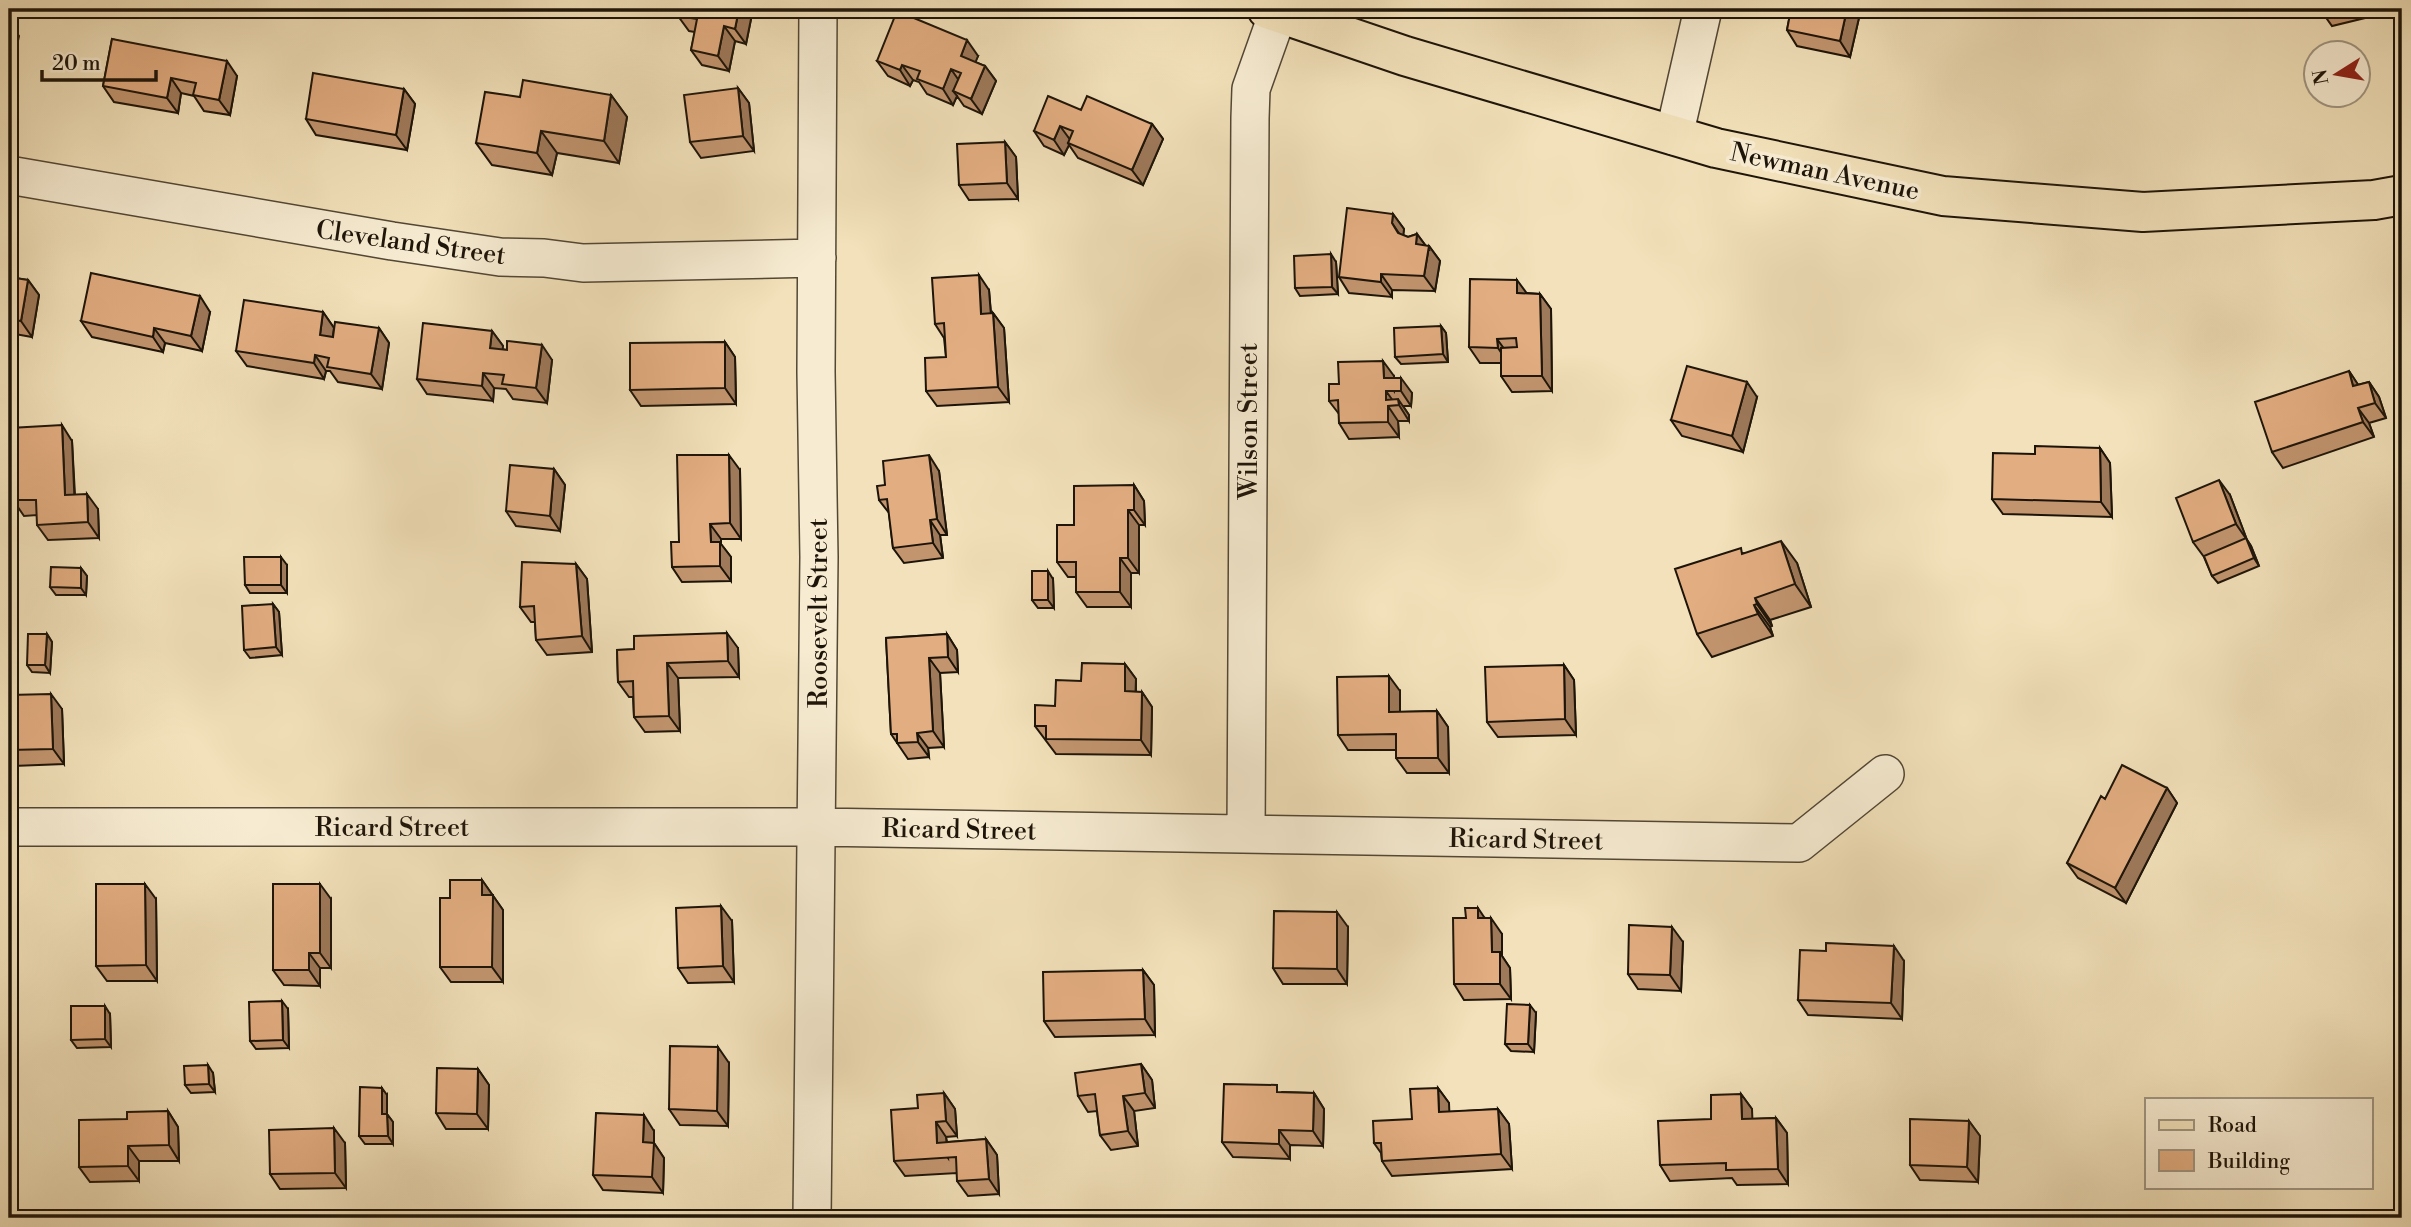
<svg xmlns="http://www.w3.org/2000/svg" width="2411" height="1227" font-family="'Libre Bodoni',serif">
<rect width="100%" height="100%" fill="#f2e1ba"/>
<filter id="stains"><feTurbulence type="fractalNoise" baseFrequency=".00286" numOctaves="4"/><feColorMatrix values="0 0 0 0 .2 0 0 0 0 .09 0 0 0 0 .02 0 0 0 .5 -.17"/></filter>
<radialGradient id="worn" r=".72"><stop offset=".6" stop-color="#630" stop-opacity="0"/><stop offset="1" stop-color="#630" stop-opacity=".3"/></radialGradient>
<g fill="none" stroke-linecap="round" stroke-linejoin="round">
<g stroke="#524735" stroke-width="40">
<path id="minor" d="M1674,136L1703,9
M9,175L392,241L500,257L544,258L583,263L817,258
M9,827H816L1799,843L1885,774
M1246,834L1250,118L1251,89L1278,13
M812,1218L819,557L816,372L818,9"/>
</g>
<g stroke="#1d1409" stroke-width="42">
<path id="major" d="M1267,9L1405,56L1716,148L1943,196L2143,212L2374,200L2402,195"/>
</g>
<use href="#minor" stroke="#f7ecd2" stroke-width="37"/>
<use href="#major" stroke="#f2e1ba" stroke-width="38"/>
</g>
<path fill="#c2956f" stroke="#1d1409" stroke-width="2" d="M679,9H753L746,44L735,41L729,71L702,65L691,50L695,32L689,31L678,16Z
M1791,9H1861L1850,57L1797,46L1787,30Z
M2320,9H2402V25L2394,11L2332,26Z
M112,39L237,76L230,115L204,111L194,96L181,93L178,113L114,102L103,86Z
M978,56L975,62L985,66L996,81L982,114L964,106L957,96L953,105L927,94L919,82L913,80L910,86L888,76L877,61Z
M738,88L749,103L754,151L701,158L690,142Z
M404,89L415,104L407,150L316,135L306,119Z
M611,95L627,117L619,163L557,153L552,175L492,165L476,143L520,97Z
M1081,110L1152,124L1163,139L1143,185L1078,158L1069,145L1064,155L1044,146L1034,131Z
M1005,142L1016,157L1018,199L969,200L959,185Z
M1393,214L1404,229L1403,235L1408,237L1417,234L1426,246H1429L1440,261L1435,291L1392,290V297L1349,293L1339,277Z
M1336,262L1338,294L1300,296L1295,288Z
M9,277L28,280L39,295L32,337L9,333Z
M989,290L991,313H993L1004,328L1009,402L937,406L926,391L946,357L944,338L935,324Z
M1527,293L1540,294L1551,309L1552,391L1512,392L1501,376V363H1480L1469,347Z
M210,312L202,351L165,343L163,352L92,337L81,321Z
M323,312L334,328L332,337L379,328L389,343L382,389L338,382L330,371H326L324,379L247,366L236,351Z
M1441,326L1446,333L1448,362L1401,364L1395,357Z
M492,331L503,346L502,349L552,360L547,403L513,399L506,389L494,388L493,401L427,394L417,379Z
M725,342L735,357L736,404L641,406L630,390Z
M2349,371L2358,385L2369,382L2379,397L2386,418L2369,423L2374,437L2283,468L2272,452Z
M1394,376V378L1412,393L1411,406H1403L1409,415V421H1398L1399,437L1349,439L1339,423V414L1329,401L1339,384Z
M1757,397L1743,452L1682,436L1671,420Z
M72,441L75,495L98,509L99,538L48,540L37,525V515L24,516L13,500Z
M2100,448L2110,463L2112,517L2003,514L1992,499L2035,454Z
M554,469L565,485L560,531L516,526L506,511Z
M740,470L741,539H721V544L731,557V581L682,582L672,567L679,542Z
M939,471L947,535H940L943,558L904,563L893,548L889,513L879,500L885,485Z
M1134,485L1144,501L1145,525H1139V573H1131V607H1087L1076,592V577H1068L1057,562L1074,525Z
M2230,495L2247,540L2251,546L2259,566L2218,583L2212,576L2204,557L2193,542Z
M1744,553L1797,563L1811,607L1770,620L1772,626L1770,627L1773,636L1712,657L1697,634Z
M576,564L587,579L592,652L547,655L536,640L535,622H531L520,607Z
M287,565V593H250L245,585Z
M81,568L87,576L86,595H56L50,587Z
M1053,579L1054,608H1038L1032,600Z
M273,604L279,612L282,655L250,658L244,650Z
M47,634L52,642L50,673L32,672L27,665Z
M947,634L957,650L958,672L940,673L944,747L928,748L929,757L908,759L891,734L886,638Z
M738,648L739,677L678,678L680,731L645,732L634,717L633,697H629L618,682L617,650Z
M1125,664L1136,679V692H1142L1152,707L1151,755L1056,754L1035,726L1081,681Z
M1564,665L1574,680L1576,735L1498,737L1487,722Z
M1400,691V712L1437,711L1448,727L1449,773H1407L1396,758V750H1348L1338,735Z
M9,695L62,709L64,764L13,766L9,760Z
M2167,788L2177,803L2126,903L2078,878L2067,863L2105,799Z
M482,880L503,910V982H451L440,967L450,898Z
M156,899L157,981H107L96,966Z
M331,899V968H320V986L284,985L273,970Z
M1485,918L1502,934V956L1510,968L1511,999L1464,1000L1454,984Z
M732,921L734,982L688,983L678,968Z
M1348,927L1347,984H1283L1273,968Z
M1683,942L1681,991L1638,989L1628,974Z
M1904,961L1902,1019L1808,1015L1798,1000Z
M1143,970L1154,985L1155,1035L1055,1037L1044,1021Z
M288,1009L289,1048L256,1049L250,1041Z
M1536,1013L1534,1052L1511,1051L1505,1044Z
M110,1014L111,1047L77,1048L71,1040Z
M729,1063L728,1126L680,1125L669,1109Z
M1141,1064L1152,1080L1155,1108L1134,1111L1138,1146L1111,1150L1100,1135L1097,1111L1088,1112L1078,1096Z
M478,1069L489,1085L488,1129H446L436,1113Z
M213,1073L215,1092L191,1093L185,1085Z
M1438,1088L1449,1103V1112L1498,1109L1509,1124L1512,1169L1392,1176L1382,1161L1381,1153L1374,1143L1412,1119Z
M1282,1092L1314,1093L1324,1109L1323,1146L1290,1145V1159L1233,1157L1222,1142Z
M944,1093L955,1109L957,1136L946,1137L947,1142L986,1139L997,1155L999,1194L968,1196L957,1181V1173L905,1176L894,1161L918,1108Z
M1741,1094L1752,1109V1119L1776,1118L1787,1133L1788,1184L1737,1185L1732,1178L1670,1181L1660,1165Z
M387,1095V1114L393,1122V1144H365L359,1136Z
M168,1111L178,1127L179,1161H139V1181L90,1182L79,1167L127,1119Z
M1969,1121L1980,1136L1978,1182L1920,1180L1910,1165Z
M654,1131V1143L664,1158L663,1193L603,1190L593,1175Z
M345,1143L346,1188L280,1189L270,1174Z"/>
<path fill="#9e795a" stroke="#1d1409" stroke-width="2" d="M739,9H753L746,44L735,29Z
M1847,9H1861L1850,57L1840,41Z
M9,22L19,36L10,79L9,77Z
M724,26L735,41L729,71L718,56Z
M967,40L978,56L972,71L961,56Z
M227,61L237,76L230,115L219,100Z
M902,65L913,80L910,86L900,70Z
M985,66L996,81L982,114L971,99Z
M951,69L962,85L953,91L957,96L953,105L943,89Z
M171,78L181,93L178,113L167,98Z
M738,88L749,103L754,151L743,136Z
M404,89L415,104L407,150L396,135Z
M611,95L627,117L619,163L604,141Z
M1152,124L1163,139L1143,185L1132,170Z
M1060,126L1071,141L1068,143L1069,145L1064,155L1054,140Z
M541,131L557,153L552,175L537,153Z
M1005,142L1016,157L1018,199L1007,183Z
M1393,214L1404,229L1403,238L1409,248L1392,223Z
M1417,234L1428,249L1416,244Z
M1429,246L1440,261L1435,291L1424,276Z
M1331,254L1336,262L1338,294L1332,287Z
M1381,274L1392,290V297L1381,282Z
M979,275L989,290L992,329L981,314Z
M28,280L39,295L32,337L21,321Z
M1517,280L1528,295L1517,293Z
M1540,294L1551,309L1552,391L1542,376Z
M200,296L210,312L202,351L191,336Z
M323,312L334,328L331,350L320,335Z
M993,313L1004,328L1009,402L998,387Z
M1441,326L1446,333L1448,362L1443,354Z
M154,328L165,343L163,352L153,337Z
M379,328L389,343L382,389L371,374Z
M492,331L503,346L501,363L490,348Z
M1497,339L1508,354V363L1498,348Z
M725,342L735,357L736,404L725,388Z
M542,345L552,360L547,403L536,388Z
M315,355L326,371L324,379L314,363Z
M1383,361L1394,376V391L1384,378Z
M2349,371L2359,386H2353Z
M483,373L494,388L493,401L482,386Z
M1401,378L1412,393L1411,406L1401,391Z
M1747,382L1757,397L1743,452L1732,436Z
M2369,382L2379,397L2386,418L2375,403Z
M1386,391L1396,405L1386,400Z
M1398,399L1409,415V421L1399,405Z
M1388,406L1398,421L1399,437L1388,422Z
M2358,408L2369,423L2374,437L2363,422Z
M62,425L72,441L75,510L65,495Z
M2100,448L2110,463L2112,517L2101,502Z
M729,455L740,470L741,539L730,523Z
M929,455L939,471L947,535L937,519Z
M554,469L565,485L560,531L550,516Z
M2219,480L2230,495L2247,540L2236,524Z
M1134,485L1144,501L1145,525L1134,510Z
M87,494L98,509L99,538L88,522Z
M1128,510L1139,525V573L1128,558Z
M930,520L940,535L943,558L933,543Z
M710,524L721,539V544L731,557V581L720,566L711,542Z
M2246,538L2251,546L2259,566L2254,558Z
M1781,541L1797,563L1811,607L1795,584Z
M281,557L287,565V593L281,585Z
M1120,558L1131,573V607L1120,592Z
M576,564L587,579L592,652L582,636Z
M81,568L87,576L86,595L81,588Z
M1048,571L1053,579L1054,608L1048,600Z
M1755,598L1770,620L1772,626L1757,604Z
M273,604L279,612L282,655L276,647Z
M1754,605L1770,627L1773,636L1758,614Z
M727,633L738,648L739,677L728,661Z
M47,634L52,642L50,673L45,665Z
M947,634L957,650L958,672L948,657Z
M929,658L940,673L944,747L933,731Z
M667,663L678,678L680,731L669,716Z
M1125,664L1136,679L1135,707L1125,691Z
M1564,665L1574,680L1576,735L1565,719Z
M1389,676L1400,691V727L1389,712Z
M1142,692L1152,707L1151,755L1141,740Z
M51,694L62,709L64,764L53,749Z
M1437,711L1448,727L1449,773L1438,758Z
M917,733L928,748L929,757L918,742Z
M2167,788L2177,803L2126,903L2115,888Z
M482,880L503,910V982L492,967L482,895Z
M145,884L156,899L157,981L146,965Z
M320,884L331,899V968L320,953Z
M721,906L732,921L734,982L723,966Z
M1478,908L1488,923L1478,918Z
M1337,912L1348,927L1347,984L1337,969Z
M1491,918L1502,934V956L1510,968L1511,999L1500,984L1492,952Z
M1672,927L1683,942L1681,991L1670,975Z
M1894,946L1904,961L1902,1019L1891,1003Z
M309,953L320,968V986L309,970Z
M1143,970L1154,985L1155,1035L1145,1019Z
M282,1001L288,1009L289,1048L283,1040Z
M1530,1005L1536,1013L1534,1052L1528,1044Z
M105,1006L110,1014L111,1047L105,1039Z
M718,1047L729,1063L728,1126L717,1111Z
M1141,1064L1152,1080L1155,1108L1145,1093Z
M208,1065L213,1073L215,1092L209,1084Z
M478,1069L489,1085L488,1129L477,1114Z
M382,1088L387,1095V1121L382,1114Z
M1438,1088L1449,1103L1450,1128L1439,1112Z
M944,1093L955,1109L957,1136L946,1121Z
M1314,1093L1324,1109L1323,1146L1313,1131Z
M1741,1094L1752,1109L1753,1135L1742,1119Z
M1123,1096L1134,1111L1138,1146L1128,1131Z
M1498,1109L1509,1124L1512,1169L1501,1154Z
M168,1111L178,1127L179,1161L169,1145Z
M387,1114L393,1122V1144L388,1136Z
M644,1115L654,1131V1143L664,1158L663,1193L652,1177L643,1142Z
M1776,1118L1787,1133L1788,1184L1778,1169Z
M1969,1121L1980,1136L1978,1182L1967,1167Z
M936,1122L946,1137L948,1158L937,1143Z
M334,1128L345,1143L346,1188L335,1173Z
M1279,1130L1290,1145V1159L1279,1144Z
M986,1139L997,1155L999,1194L989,1179Z
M128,1146L139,1161V1181L128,1166Z"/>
<path fill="#e2ad81" stroke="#1d1409" stroke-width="2" d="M679,9H739L735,29L724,26L718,56L691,50L697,19L678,16Z
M1791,9H1847L1840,41L1787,30Z
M2393,9H2402V11L2394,13Z
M897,11L967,40L961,56L985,66L971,99L953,91L961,73L951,69L943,89L917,79L920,71L902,65L900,70L877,61Z
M112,39L227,61L219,100L193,95L196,83L171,78L167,98L103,86Z
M313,73L404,89L396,135L306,119Z
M523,80L611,95L604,141L541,131L537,153L476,143L485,92L520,97Z
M738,88L743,136L690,142L684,95Z
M1048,96L1081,110L1087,96L1152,124L1132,170L1068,143L1073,131L1060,126L1054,140L1034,131Z
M1005,142L1007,183L959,185L957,144Z
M1347,208L1393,214L1392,223L1398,233L1408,237L1417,234L1416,244L1429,246L1424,276L1381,274V282L1339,277Z
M1331,254L1332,287L1295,288L1294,256Z
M91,273L200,296L191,336L154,328L153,337L81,321Z
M979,275L981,314L993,313L998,387L926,391L925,358L946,357L944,323L935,324L932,278Z
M9,277L28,280L21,321L9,319Z
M1470,279L1517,280V293L1540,294L1542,376H1501V348L1517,347L1516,338L1497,339L1498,348L1469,347Z
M244,300L323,312L320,335L333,337L335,322L379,328L371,374L327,367L329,358L315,355L314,363L236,351Z
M423,323L492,331L490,348L507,350V341L542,345L536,388L502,384L504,375L483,373L482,386L417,379Z
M1441,326L1443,354L1395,357L1394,328Z
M725,342V388L630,390V343Z
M1383,361L1384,378H1401V391H1386V400L1398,399L1399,405L1388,406V422L1339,423L1338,400L1329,401V384H1339L1338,362Z
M1687,366L1747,382L1732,436L1671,420Z
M2349,371L2353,386L2369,382L2375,403L2358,408L2363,422L2272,452L2255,402Z
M62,425L65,495L87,494L88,522L37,525L36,500H13L10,428Z
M2035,446L2100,448L2101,502L1992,499L1993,453L2035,454Z
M677,455H729L730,523L710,524L711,542H720V566L672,567L671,542H679Z
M929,455L937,519L930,520L933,543L893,548L887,499L879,500L877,486L885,485L883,461Z
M510,465L554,469L550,516L506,511Z
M2219,480L2236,524L2193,542L2176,498Z
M1134,485V510H1128V558H1120V592H1076V562H1057V525H1074V486Z
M2246,538L2254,558L2212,576L2204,556Z
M1781,541L1795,584L1755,598L1757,604L1754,605L1758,614L1697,634L1675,569L1741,548L1742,554Z
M244,557H281V585H245Z
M522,562L576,564L582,636L536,640L534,606L520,607Z
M51,567L81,568V588L50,587Z
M1032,571H1048V600H1032Z
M273,604L276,647L244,650L242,606Z
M727,633L728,661L667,663L669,716L634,717L633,681L618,682L617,650L634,649V636Z
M28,634H47L45,665H27Z
M947,634L948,657L929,658L933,731L917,733L918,742L897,743V734H891L886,638Z
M1082,663L1125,664V691L1142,692L1141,740L1046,739V726H1035V705L1055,706L1056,680L1081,681Z
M1564,665L1565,719L1487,722L1485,667Z
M1389,676V712L1437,711L1438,758H1396V734L1338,735L1337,677Z
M51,694L53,749L9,750V695Z
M2122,765L2167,788L2115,888L2067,863L2101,796L2105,799Z
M450,880H482V895H493L492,967H440V898H450Z
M96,884H145L146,965L96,966Z
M273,884H320V953H309V970H273Z
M721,906L723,966L678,968L676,908Z
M1465,908H1478V918H1491L1492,952H1500V984H1454L1453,918H1466Z
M1274,911L1337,912V969L1273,968Z
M1629,925L1672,927L1670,975L1628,974Z
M1826,943L1894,946L1891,1003L1798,1000L1800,950L1826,951Z
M1143,970L1145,1019L1044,1021L1043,972Z
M282,1001L283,1040L250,1041L249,1002Z
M1507,1004L1530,1005L1528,1044H1505Z
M71,1006H105V1039L71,1040Z
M670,1046L718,1047L717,1111L669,1109Z
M1141,1064L1145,1093L1123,1096L1128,1131L1100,1135L1095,1094L1078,1096L1075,1073Z
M208,1065L209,1084L185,1085L184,1066Z
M437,1068L478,1069L477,1114L436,1113Z
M1224,1084L1277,1085V1092L1314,1093L1313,1131L1279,1130V1144L1222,1142Z
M360,1087L382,1088V1114H387L388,1136H359Z
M1438,1088L1439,1112L1498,1109L1501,1154L1382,1161L1381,1143H1374L1373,1121L1412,1119L1410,1089Z
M944,1093L946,1121L936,1122L937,1143L986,1139L989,1179L957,1181L956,1157L894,1161L891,1110L918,1108L917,1095Z
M1741,1094L1742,1119L1776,1118L1778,1169L1726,1170V1163L1660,1165L1658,1121L1711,1119V1095Z
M168,1111L169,1145L128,1146V1166L79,1167V1120L127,1119V1112Z
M596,1113L644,1115L643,1142L654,1143L652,1177L593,1175Z
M1910,1119L1969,1121L1967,1167L1910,1165Z
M334,1128L335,1173L270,1174L269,1130Z"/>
<g text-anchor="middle" stroke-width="7" stroke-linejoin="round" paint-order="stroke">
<g font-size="26" fill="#1d1409" stroke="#f7ecd2">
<text transform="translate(1825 171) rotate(12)" y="9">Newman Avenue</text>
<text transform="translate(411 242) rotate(8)" y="9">Cleveland Street</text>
<text transform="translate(1248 421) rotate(-90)" y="9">Wilson Street</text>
<text transform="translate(818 613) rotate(-90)" y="9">Roosevelt Street</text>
<text x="392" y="836">Ricard Street</text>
<text transform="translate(959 829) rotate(1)" y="9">Ricard Street</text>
<text transform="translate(1526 839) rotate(1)" y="9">Ricard Street</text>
</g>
</g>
<rect width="2411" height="1227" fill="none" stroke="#f2e1ba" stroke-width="35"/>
<rect x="10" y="10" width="2390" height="1206" fill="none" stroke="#1d1409" stroke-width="3.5"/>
<rect x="18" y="18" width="2376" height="1192" fill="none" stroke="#1d1409" stroke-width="2"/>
<rect x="2145" y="1098" width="228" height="91" fill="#f7ecd2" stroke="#a09682" stroke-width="2"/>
<rect x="2159" y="1120" width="35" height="10" fill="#f2e1ba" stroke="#a09682" stroke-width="2"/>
<text x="2208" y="1132" font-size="21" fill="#1d1409">Road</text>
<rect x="2159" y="1150" width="35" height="21" fill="#e2ad81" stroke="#a09682" stroke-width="2"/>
<text x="2208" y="1168" font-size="21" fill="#1d1409">Building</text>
<g transform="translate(2337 74) rotate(259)"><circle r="33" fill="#f7ecd2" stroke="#a09682" stroke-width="2"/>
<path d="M0-5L12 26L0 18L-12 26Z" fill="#8f2418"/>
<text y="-10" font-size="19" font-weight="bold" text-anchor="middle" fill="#1d1409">N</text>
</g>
<path d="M42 70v10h114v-10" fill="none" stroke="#1d1409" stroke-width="3.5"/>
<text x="52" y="70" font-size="21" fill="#1d1409" stroke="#f7ecd2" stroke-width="5" paint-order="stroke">20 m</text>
<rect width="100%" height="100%" filter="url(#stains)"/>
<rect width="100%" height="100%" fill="url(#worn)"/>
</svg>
